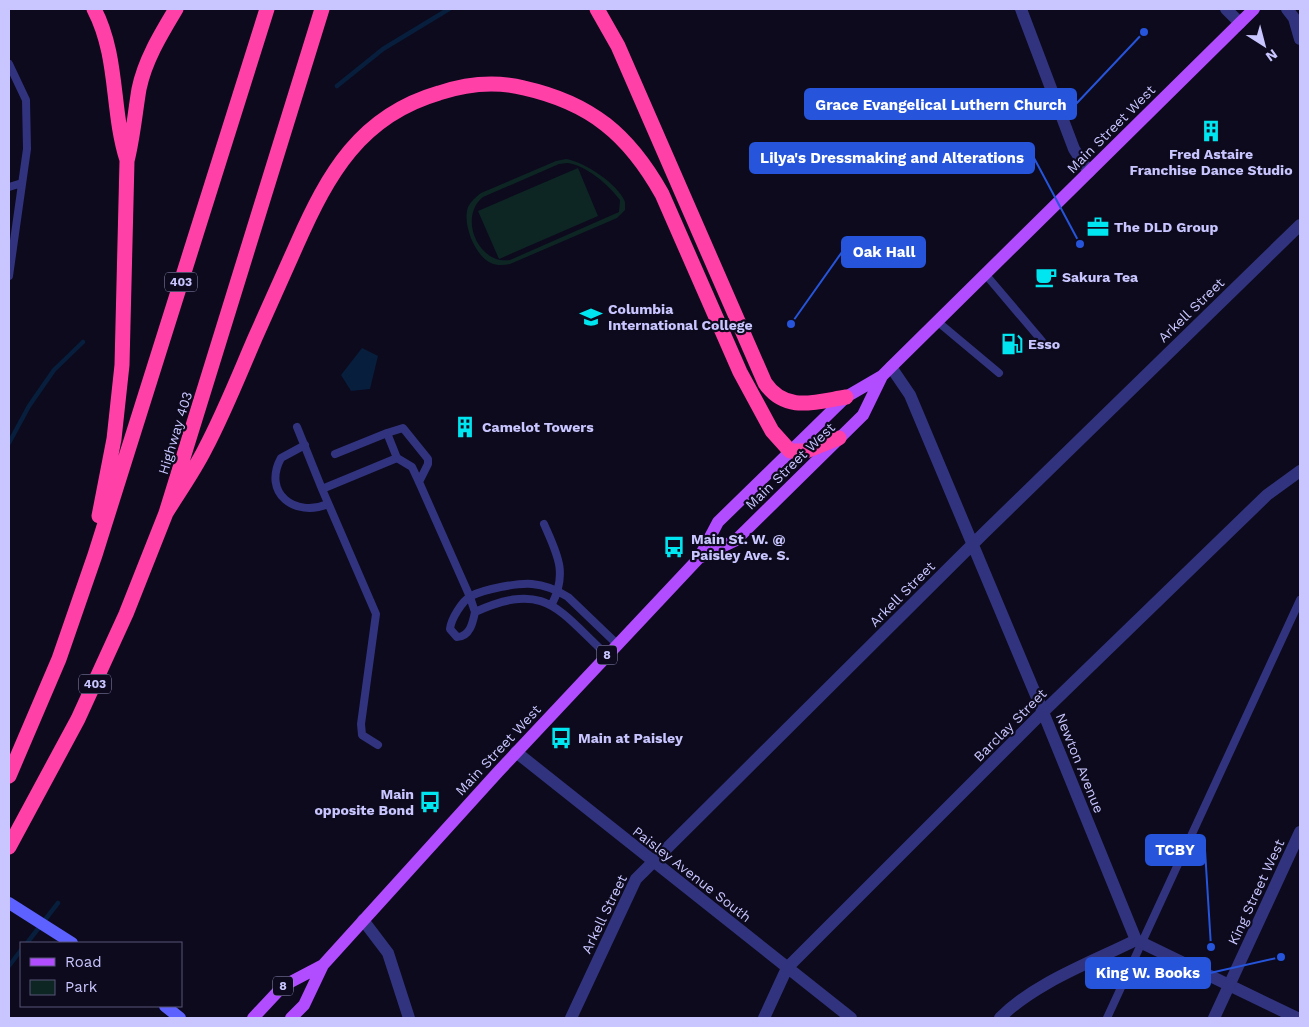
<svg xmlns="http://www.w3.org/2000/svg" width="1309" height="1027" font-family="'Work Sans',sans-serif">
<rect width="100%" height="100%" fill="#0c0a1c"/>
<path fill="#0d2624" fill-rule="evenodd" d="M566,159C585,162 618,184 625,202V210L617,218L510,264C504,265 497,266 491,263C475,256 462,224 468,207C471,201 476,197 481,193L556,161ZM567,163C586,165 609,185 620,200L619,212L510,260C478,265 458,217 483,197L559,164Z
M578,168L598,216L499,259L478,211Z"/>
<path fill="#071e3d" d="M362,348L378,356L370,389L351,391L341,375Z"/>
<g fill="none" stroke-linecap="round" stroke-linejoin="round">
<path stroke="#071e3d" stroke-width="4.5" d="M337,86L383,49L449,9
M9,443L29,406L54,370L83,342
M27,943L58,903
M9,966L21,950"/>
<path stroke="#32337e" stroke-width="8" d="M9,64L26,100L27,149L9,276
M9,187L22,183
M986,275L1042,341
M938,322L999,373
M297,427L322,489
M387,433L403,428L428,459V464L419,482
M305,445L281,458C262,493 295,518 328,504
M335,454L387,433L397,458
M544,524C557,554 568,572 552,604
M475,612C546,580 558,610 607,655
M378,745L362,735L361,724L376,614L322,489L397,458L412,467L419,482L470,597L475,612C473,622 470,637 457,637L450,629C451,619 462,601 471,596C485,589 516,583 532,584C544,585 557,590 568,597L617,644
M1107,1018L1300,600"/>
<path stroke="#32337e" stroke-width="12" d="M1021,9L1074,149L1089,172
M1226,9L1240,23
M1287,9L1294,18L1300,39
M891,367L910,395L1043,712L1136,940L1297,1018
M516,752L851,1018
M363,920L388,953L409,1018
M571,1018L636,879L984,533L1300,225
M764,1018L787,968L1043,712L1267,495L1300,471
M1000,1018C1034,983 1092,962 1136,940"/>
<path stroke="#32337e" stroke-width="12" d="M1214,1018L1300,832"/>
<path stroke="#5c61ff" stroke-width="12" d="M9,903L72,943
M165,1006L180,1018"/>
<path stroke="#b14cff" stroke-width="12" d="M699,558L736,540L863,415L882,376
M253,1018L283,986L323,965
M291,1018L304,1005L323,965L498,772L699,558L718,522L846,397L882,376L891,367L1254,9"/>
<path stroke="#ff40a7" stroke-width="15" d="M94,9C119,57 111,110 127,160
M597,9L618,46L765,383C785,413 815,402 846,397
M166,513C179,492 194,471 205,449C224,413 239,375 255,338C269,307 283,276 297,244C328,174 360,116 439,93C466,84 496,81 524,88C591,103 629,135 662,194L740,372L772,431L790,451H806L839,438
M99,516L114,439L122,365L127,161C133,137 135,113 139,89C145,60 161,34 176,9
M9,776L59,659L95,555L267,9
M9,847L78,719L126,614L166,513L322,9"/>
</g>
<defs>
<g id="building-bare" transform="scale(1.725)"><path d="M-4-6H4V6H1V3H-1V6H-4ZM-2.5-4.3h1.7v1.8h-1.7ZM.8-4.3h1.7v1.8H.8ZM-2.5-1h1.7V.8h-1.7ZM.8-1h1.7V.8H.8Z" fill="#00e6f0" stroke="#0c0a1c" stroke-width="2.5" paint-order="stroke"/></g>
<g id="office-bare" transform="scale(1.725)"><path d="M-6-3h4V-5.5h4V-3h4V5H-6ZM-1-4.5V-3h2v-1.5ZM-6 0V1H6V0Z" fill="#00e6f0" stroke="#0c0a1c" stroke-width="2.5" paint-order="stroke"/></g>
<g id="cafe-bare" transform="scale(1.725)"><path d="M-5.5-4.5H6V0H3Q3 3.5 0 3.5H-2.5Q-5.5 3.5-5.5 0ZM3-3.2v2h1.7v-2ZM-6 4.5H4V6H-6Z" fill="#00e6f0" stroke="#0c0a1c" stroke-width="2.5" paint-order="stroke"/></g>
<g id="school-bare" transform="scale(1.725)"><path d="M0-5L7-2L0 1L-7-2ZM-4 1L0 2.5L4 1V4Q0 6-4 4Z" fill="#00e6f0" stroke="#0c0a1c" stroke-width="2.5" paint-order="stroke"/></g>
<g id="fuel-bare" transform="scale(1.725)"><path d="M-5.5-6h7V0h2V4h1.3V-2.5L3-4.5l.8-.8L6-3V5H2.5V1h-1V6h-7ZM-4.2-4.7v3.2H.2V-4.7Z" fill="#00e6f0" stroke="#0c0a1c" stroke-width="2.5" paint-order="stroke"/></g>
<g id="bus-bare" transform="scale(1.725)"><path d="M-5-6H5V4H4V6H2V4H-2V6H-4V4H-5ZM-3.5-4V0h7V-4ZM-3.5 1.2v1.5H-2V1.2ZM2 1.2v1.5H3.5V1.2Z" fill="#00e6f0" stroke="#0c0a1c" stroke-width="2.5" paint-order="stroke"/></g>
</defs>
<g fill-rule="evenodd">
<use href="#building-bare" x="1211" y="131"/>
<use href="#office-bare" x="1098" y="227"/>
<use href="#cafe-bare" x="1046" y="277"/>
<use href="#school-bare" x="591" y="317"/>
<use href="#fuel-bare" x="1012" y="344"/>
<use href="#building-bare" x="465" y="427"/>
<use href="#bus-bare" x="674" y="547"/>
<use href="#bus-bare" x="561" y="738"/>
<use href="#bus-bare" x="430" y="802"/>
</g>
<g text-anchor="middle" stroke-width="4.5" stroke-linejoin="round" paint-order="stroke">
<g fill="#0c0a1c" stroke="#908dbb" stroke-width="1">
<rect x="165" y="272.5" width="32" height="19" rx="4"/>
<rect x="597" y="645.5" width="20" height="19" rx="4"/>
<rect x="79" y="674.5" width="32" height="19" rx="4"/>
<rect x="273" y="976.5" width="20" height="19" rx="4"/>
</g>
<g font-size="12" font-weight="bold" fill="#c8c5ff">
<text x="181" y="286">403</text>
<text x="607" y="659">8</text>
<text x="95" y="688">403</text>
<text x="283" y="990">8</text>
</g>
<g font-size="14" fill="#c8c5ff" stroke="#0c0a1c">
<text transform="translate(1111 129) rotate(-45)" y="5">Main Street West</text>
<text transform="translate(1191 310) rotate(-44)" y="5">Arkell Street</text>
<text transform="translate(175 433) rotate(-73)" y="5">Highway 403</text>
<text transform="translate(790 466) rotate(-44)" y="5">Main Street West</text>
<text transform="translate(902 594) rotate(-45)" y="5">Arkell Street</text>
<text transform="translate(1010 725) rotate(-45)" y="5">Barclay Street</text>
<text transform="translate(498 750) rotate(-47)" y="5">Main Street West</text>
<text transform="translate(1080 763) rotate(68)" y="5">Newton Avenue</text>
<text transform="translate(692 874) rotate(38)" y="5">Paisley Avenue South</text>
<text transform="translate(1256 892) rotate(-65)" y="5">King Street West</text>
<text transform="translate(604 914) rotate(-64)" y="5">Arkell Street</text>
</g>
<g font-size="14" font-weight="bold" fill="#c8c5ff" stroke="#0c0a1c" text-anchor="start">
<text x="1211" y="159" text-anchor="middle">Fred Astaire<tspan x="1211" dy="16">Franchise Dance Studio</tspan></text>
<text x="1114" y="232">The DLD Group</text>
<text x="1062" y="282">Sakura Tea</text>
<text x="608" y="314">Columbia<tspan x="608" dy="16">International College</tspan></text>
<text x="1028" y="349">Esso</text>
<text x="482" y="432">Camelot Towers</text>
<text x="691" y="544">Main St. W. @<tspan x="691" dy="16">Paisley Ave. S.</tspan></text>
<text x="578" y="743">Main at Paisley</text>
<text x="414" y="799" text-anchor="end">Main<tspan x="414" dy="16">opposite Bond</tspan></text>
</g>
</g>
<path fill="none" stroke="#2654da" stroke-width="2" d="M1144 32L1076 104M1080 244L1034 158M791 324L842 252M1211 947L1205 850M1281 957L1210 973"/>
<g fill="#2654da" stroke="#0c0a1c" stroke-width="2">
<circle cx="1144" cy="32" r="5"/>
<circle cx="1080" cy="244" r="5"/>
<circle cx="791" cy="324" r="5"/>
<circle cx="1211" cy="947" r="5"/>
<circle cx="1281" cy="957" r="5"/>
</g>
<g fill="#2654da" stroke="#2654da" stroke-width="2">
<rect x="805" y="89" width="271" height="30" rx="5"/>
<rect x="750" y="143" width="284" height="30" rx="5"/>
<rect x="842" y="237" width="83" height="30" rx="5"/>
<rect x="1146" y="835" width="59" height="30" rx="5"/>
<rect x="1086" y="958" width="124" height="30" rx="5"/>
</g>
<g font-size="15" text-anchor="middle" font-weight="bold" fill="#fff">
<text x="941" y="110">Grace Evangelical Luthern Church</text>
<text x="892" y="163">Lilya's Dressmaking and Alterations</text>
<text x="884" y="257">Oak Hall</text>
<text x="1175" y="855">TCBY</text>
<text x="1148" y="978">King W. Books</text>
</g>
<rect width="1309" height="1027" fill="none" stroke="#c8c5ff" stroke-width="20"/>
<rect x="20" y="942" width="162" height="65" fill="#0c0a1c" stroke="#575577"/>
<rect x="30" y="958" width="25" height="8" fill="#b14cff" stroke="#575577"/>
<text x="65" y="967" font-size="15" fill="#c8c5ff">Road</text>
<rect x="30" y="980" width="25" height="15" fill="#0d2624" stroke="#575577"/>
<text x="65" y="992" font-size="15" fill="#c8c5ff">Park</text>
<g transform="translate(1264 45) rotate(144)" stroke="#0c0a1c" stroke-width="4" paint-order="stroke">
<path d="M0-4L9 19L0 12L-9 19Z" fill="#c8c5ff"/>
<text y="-8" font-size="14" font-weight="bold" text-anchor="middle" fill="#c8c5ff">N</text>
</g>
</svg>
